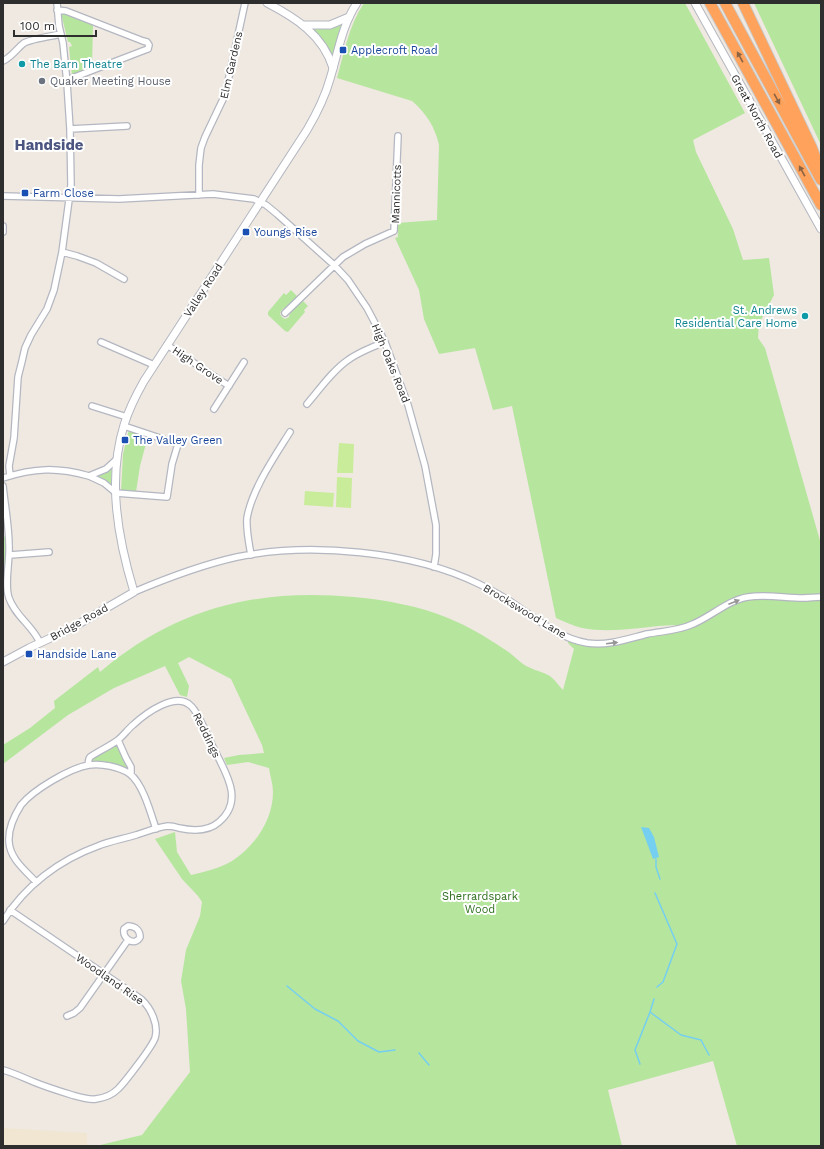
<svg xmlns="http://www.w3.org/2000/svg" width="824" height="1149" font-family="'Work Sans',sans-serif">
<rect width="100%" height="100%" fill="#efe9e1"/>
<path fill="#f0e6d1" d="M3,1128L87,1133V1146H3Z"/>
<path fill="#b6e59e" d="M364,3H685L745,113L693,140L696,152L733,229L743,260L769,258L774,295L759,324L758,338L765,348L821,544V1146H737L713,1061L608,1090L622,1146H96L142,1135L190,1072L186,1009L181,981L186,950L200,916L202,902L198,896L182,879L155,839L175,832L177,852L191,875C205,872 220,868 232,861C255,846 273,820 273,792C273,784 270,776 269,768L248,762L227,765L224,758L239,755L264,753L262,745L231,679L189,657L178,663L189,686L187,697L180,695L165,666L114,688L68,715L3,764V745L30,728L55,708L54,701L98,667L100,672C176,608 257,588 354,597C386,600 419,606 448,618C468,626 486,637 504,649C511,653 516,659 523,664C530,669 540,671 548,675C554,678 558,685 563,690L574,649L568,643V641C597,651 620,643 648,636C658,634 668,632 679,631L675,625C644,626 613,634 582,628C574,626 565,622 556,618L512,406L493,410L475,348L439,354L424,319L419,290L395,238L398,237L397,223L437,220L439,145C435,127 426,113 412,101L337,78C344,53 349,25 364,3Z
M754,3H821V145Z
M63,12L93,23L92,69L72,76L69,47L72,46L70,42H68L61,13Z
M341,25L342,26L333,56H331L328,48L314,30L315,29H328Z
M291,290L298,297L297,298L288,308H284L281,311L280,314L282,317L285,319L289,317L290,312L302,300L308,306L304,310L305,312L288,332L285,331L268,315V312L284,293L286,295Z
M129,429L148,436L140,466L136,492H121L123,454Z
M112,467L111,485L97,477L98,476L104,473Z
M3,536L6,537L7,541L5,582L3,583Z
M116,744L129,768L127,771L91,762V759Z"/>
<path fill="#c9ec9a" d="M339,443L354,444L353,473H337Z
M337,477L352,478L351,508L336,507Z
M305,491L334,493L333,507L304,505Z"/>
<path fill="#75cff0" d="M641,827L649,828L654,837L659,857L653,859Z"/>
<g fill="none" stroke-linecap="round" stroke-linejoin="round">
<path stroke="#75cff0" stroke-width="1.5" d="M656,859V867L660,879
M655,893L677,944L663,982L657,987
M287,986L315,1009L338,1021L358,1041L379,1052L395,1050
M650,1012L681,1035L701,1040L709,1055
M419,1053L429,1065
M640,1064L635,1050L650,1012L654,999"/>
<g stroke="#b4b7c1" stroke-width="8">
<path id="minor" d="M57,10L66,11L143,41L147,42L149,45L148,49L145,50L67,80
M3,61C13,56 16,49 24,43C31,39 53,36 61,34
M70,129L127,126
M199,195V165L201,148L205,137L225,95L245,3
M3,196L119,199L213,194L254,199L266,205L277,214L334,265L348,280L367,308L385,342L408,405L425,466L436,525V554L434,567
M3,226V232
M62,252L77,256L96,263L124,279
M285,313L343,257L365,244L394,231L398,136
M101,342L154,365
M167,345L229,386
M307,404C320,389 332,371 348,360C359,352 372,347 385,342
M92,406L127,417
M214,409L244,362
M117,459L106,469L89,476L104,483L116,493L167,497L172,464L178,444L124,426
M10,476L9,466L14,438L18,377L22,361L25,348L31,335L47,309L54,290L62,252L71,185L70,129L67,83L63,43L59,26L57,3
M3,478C34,468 57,467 89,476
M3,486C5,506 9,526 9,546C10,562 4,584 9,598C15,616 33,626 40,643
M10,555L49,552
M251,555C249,543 246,530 247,518C252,489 275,456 290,432
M134,592C167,578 201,565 237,557C310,542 412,551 479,584C491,590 503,596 514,604C537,619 558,638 587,643C608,646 627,639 647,634C663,631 678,631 693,624C712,616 728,600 748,597C766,594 785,598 803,598C809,598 815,597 821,597
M118,740L126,758L131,767V775
M36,882C26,871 10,859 9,842C8,829 14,816 21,805C33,790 70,768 89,765C101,763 120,767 130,774C143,784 151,814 156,829
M3,921C25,886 59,860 98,846C110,841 123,839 136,835C146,832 157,827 168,826C171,826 176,827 179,828C193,831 208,832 219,822C245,800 225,772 214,749C208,738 199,713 191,706C176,691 146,713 133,725C128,729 124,735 118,740C110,746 99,751 90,757L89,759L88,765
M128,926C135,926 140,930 140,937C135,947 122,939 124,929Z
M67,1016L74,1013L80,1008L128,940
M3,1070C14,1073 24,1078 34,1082C46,1087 59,1091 72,1095C79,1097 88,1100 96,1099C104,1098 112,1095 118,1089C125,1082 152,1047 155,1038C159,1025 151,1008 141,999L10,910"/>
</g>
<g stroke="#b4b7c1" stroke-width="9">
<path id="tertiary" d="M267,3C296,18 323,35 333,68
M305,25H330L349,17"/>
</g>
<g stroke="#b4b7c1" stroke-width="9">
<path id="secondary" d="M695,3L821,229
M3,662L29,648L70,629L134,592C118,539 107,480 124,425C129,409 136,395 144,381L307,130C317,113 325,97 330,79C338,53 342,25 357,3"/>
</g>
<g stroke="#c9c9c9" stroke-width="12">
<path id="motorway" d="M710,3L821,205
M725,3L821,180
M743,3L812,148L818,164"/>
</g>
<use href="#minor" stroke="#fff" stroke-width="5.5"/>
<use href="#tertiary" stroke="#fff" stroke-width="7"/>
<use href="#secondary" stroke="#fff" stroke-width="7"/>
<use href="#motorway" stroke="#ffa35c" stroke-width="10"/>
</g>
<defs><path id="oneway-solid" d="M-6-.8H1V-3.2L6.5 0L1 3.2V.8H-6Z"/></defs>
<g fill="#8c6343">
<use href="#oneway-solid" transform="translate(740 57) rotate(-119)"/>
<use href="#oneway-solid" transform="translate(777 99) rotate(61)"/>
<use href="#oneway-solid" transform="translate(802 171) rotate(-119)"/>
</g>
<g fill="#969696">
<use href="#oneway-solid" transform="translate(734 602) rotate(-21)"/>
<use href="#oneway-solid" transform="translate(612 643) rotate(-7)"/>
</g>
<g fill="#1a4fb4" stroke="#fff" stroke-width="1.5">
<rect x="339" y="46" width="8" height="8" rx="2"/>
<rect x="21" y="189" width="8" height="8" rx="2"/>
<rect x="242" y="228" width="8" height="8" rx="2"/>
<rect x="121" y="436" width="8" height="8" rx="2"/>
<rect x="25" y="650" width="8" height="8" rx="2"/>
</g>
<g fill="#0f9aa8" stroke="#fff" stroke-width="1.5">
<circle cx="22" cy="64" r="4"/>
<circle cx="805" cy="316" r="4"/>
</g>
<circle fill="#6b7280" stroke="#fff" stroke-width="1.5" cx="42" cy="81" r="4"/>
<g text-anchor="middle" stroke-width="4" stroke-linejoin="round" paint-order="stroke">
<g font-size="11" fill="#164399" stroke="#fff" text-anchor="start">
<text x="351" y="54">Applecroft Road</text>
<text x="33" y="197">Farm Close</text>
<text x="254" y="236">Youngs Rise</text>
<text x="133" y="444">The Valley Green</text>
<text x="37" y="658">Handside Lane</text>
</g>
<g font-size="11" fill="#0d838f" stroke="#fff" text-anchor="start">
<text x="30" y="68">The Barn Theatre</text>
<text x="797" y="314" text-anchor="end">St. Andrews<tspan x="797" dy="13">Residential Care Home</tspan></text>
</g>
<g font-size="11" fill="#2e2e2e" stroke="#fff">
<text transform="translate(231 65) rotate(-77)" y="4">Elm Gardens</text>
<text transform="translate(757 116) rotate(61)" y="4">Great North Road</text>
<text transform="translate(396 194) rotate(-88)" y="4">Mannicotts</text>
<text transform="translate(203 290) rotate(-57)" y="4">Valley Road</text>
<text transform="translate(391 363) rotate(68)" y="4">High Oaks Road</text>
<text transform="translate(198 365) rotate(34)" y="4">High Grove</text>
<text transform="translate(525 611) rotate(31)" y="4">Brockswood Lane</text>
<text transform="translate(79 622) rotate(-29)" y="4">Bridge Road</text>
<text transform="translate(207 735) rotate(64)" y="4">Reddings</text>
<text transform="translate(110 979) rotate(35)" y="4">Woodland Rise</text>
</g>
<g font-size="11" fill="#5b616d" stroke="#fff" text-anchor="start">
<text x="50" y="85">Quaker Meeting House</text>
</g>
<g font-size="11" fill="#2c6e1b" stroke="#fff">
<text x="480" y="900">Sherrardspark<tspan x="480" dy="13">Wood</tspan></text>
</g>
<g font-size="15" font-weight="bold" fill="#4d5680" stroke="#fff">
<text x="49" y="150">Handside</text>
</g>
</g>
<rect width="824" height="1149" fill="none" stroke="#2e2e2e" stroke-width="8"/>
<path d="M14 30v6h82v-6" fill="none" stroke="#2e2e2e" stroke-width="2"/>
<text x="20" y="30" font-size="12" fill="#2e2e2e" stroke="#ffffff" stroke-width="3" paint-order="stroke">100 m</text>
</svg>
